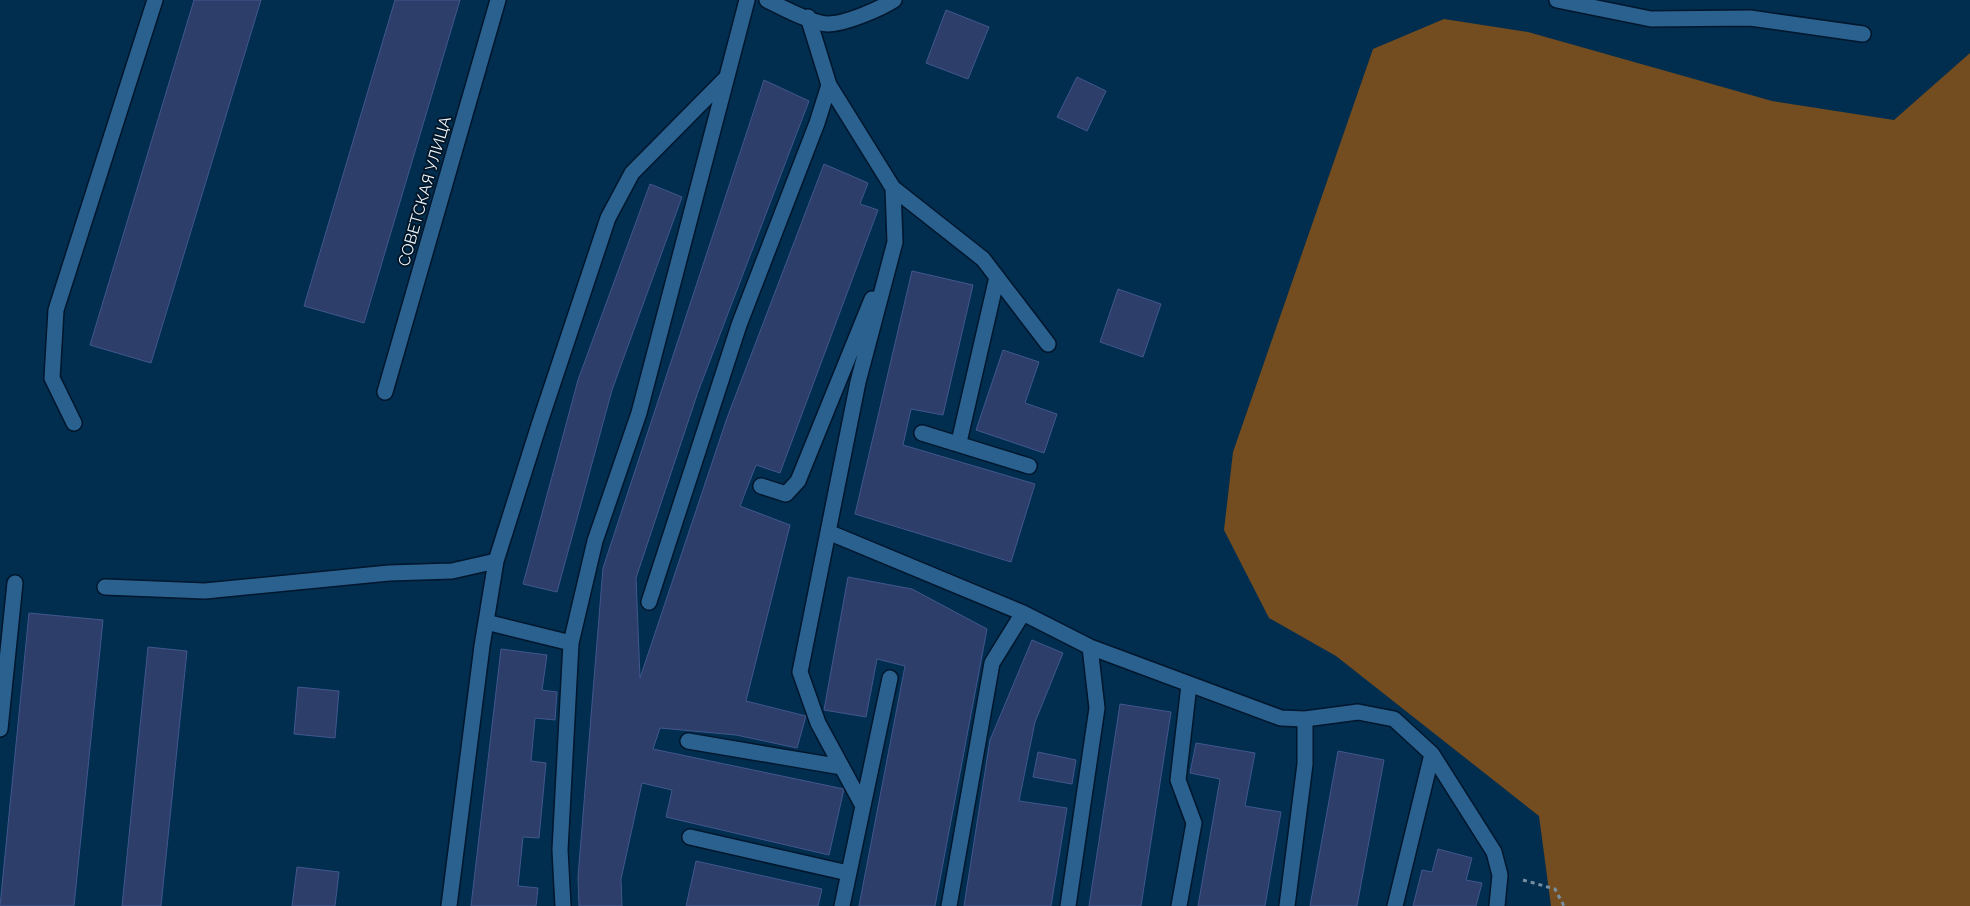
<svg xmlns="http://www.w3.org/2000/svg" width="1970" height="906" font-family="Raleway,sans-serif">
<rect width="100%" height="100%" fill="#012e4f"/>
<path fill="#734c1f" d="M1444,19L1528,32L1772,101L1894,120L1970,53V906H1551L1539,816L1336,656L1269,618L1224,530L1233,452L1373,49Z"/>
<path fill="#2d3e6a" stroke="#41578e" d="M194,0H261L151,363L90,345Z
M395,0H460L364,323L304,306Z
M946,10L989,27L968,79L926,63Z
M1077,77L1106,91L1087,131L1057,117Z
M764,80L809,101L698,392L636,578L640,678L727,418L824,164L868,183L860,204L878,210L780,473L756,465L740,506L790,525L746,701L806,716L797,748L736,735L660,728L653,749L844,789L829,855L666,817L672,790L642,783L621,879L622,906H579L578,877L603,568Z
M650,184L682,197L612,390L557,592L523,584L578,380Z
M912,271L973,285L943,415L911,409L903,445L1035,484L1011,562L855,514Z
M1118,289L1161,304L1143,357L1100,342Z
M1003,350L1039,362L1025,403L1057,414L1044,453L976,430Z
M848,577L912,589L987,629L935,906H859L905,666L877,659L866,717L824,710Z
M29,613L103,620L74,906H0Z
M1032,640L1063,653L1035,722L1019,801L1067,808L1051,906H964L990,740Z
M148,647L187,651L161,906H122Z
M501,649L547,655L542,690L557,692L555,720L535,718L531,761L546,763L539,838L523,837L518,886L538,888L536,906H471Z
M298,687L339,691L335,738L294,734Z
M1120,704L1171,712L1141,906H1089Z
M1196,743L1255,753L1245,806L1281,812L1265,906H1198L1220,779L1190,773Z
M1338,751L1384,760L1357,906H1310Z
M1038,752L1076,760L1072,784L1033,777Z
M1438,849L1472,858L1466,880L1482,883L1476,906H1413L1422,870L1432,872Z
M696,861L822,889L818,906H686Z
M297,867L339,872L335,906H292Z"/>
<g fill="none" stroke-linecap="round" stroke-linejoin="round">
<g stroke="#00162c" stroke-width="18">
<path id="service" d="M1557,0L1651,19L1750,18L1863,34
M829,85L893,188L983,259L1048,344
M74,423L52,378L56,310L155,0
M922,433L1029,466
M959,442L997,277
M761,486L786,494L798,481L872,299
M828,532L1023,613L1090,647L1281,718L1305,719L1358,712L1394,719L1432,754L1494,852L1500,875L1497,906
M105,587L205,591L389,573L452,571L496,561
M649,602L739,325L817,123L829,85L808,17
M486,622L571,643
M0,729L15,583
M688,741L842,767
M863,806L890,678
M690,837L848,873
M449,906L482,646L496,561L539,425L608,218L632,173L726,78
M563,906L560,850L571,643L595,541L639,413L747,0
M842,906L863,806L818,723L800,672L858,382L895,242L893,188
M949,906L992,663L1023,613
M1068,906L1097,708L1090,647
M1179,906L1194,823L1178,780L1189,685
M1287,906L1305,764V719
M1395,906L1432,754"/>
</g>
<g stroke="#00162c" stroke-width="18">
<path id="minor" d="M767,0C781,7 813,24 828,24C845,24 880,9 894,0
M385,392L498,0"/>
</g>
<path stroke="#768fa3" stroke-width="3" stroke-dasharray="4 4" stroke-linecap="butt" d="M1523,880L1555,889L1564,906"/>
<use href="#service" stroke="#2a618f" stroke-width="15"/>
<use href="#minor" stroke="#2a618f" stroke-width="15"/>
</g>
<g text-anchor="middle" stroke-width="4" stroke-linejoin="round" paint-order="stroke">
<g font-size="16" fill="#eff5fa" stroke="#011628">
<text transform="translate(424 191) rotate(-74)" y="6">СОВЕТСКАЯ УЛИЦА</text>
</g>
</g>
</svg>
